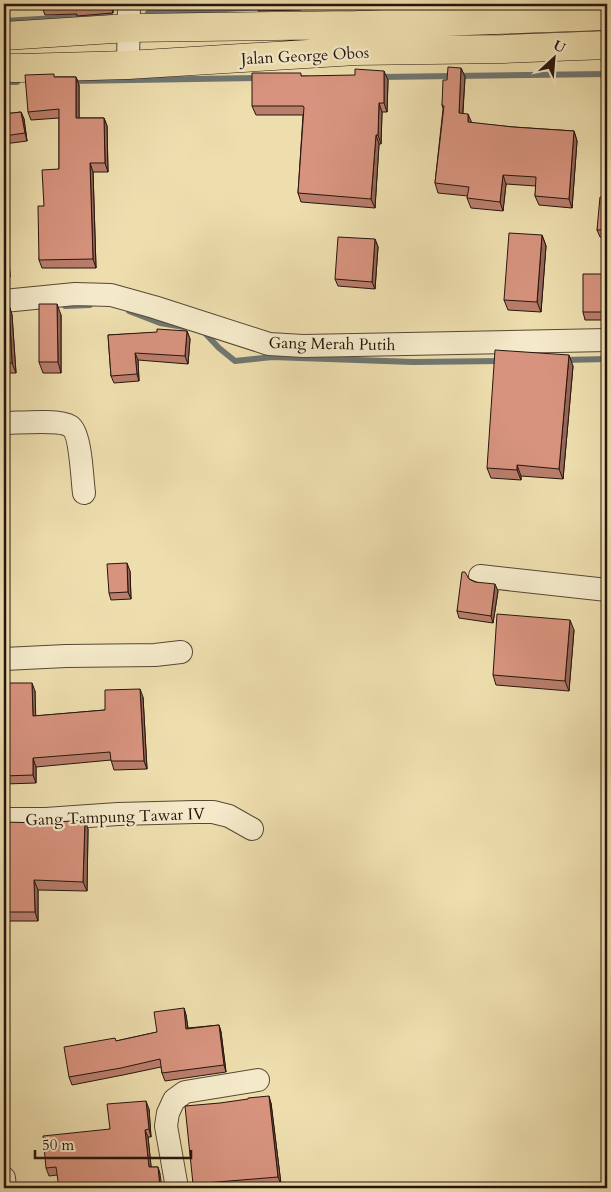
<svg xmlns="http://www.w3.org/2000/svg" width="611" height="1192" font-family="Cardo,serif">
<rect width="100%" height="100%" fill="#eedeae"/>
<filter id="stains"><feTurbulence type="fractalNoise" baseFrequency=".004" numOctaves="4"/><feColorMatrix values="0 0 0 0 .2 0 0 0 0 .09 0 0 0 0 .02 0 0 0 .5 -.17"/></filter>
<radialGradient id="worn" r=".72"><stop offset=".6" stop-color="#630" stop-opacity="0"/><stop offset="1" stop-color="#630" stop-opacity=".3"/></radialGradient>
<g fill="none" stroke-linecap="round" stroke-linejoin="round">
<path stroke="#6f7772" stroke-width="6" d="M294,5L324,4
M148,13L264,7
M4,21L110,15
M380,77L607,74
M70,81L260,78
M4,82H17
M65,306L90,305
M129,311L160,323L184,327
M203,331L219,348L235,361L272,357L413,362L501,361
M564,360L607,359"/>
<g stroke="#584735" stroke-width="24">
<path id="minor" d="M405,4L406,23
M128,65L129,4
M4,301L75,294L111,295L154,307L269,344L303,346L607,340
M4,423C18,423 59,419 70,426C81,433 82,479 84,493
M480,576L607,590
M4,659L66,656L155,655L181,652
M4,819H46L74,817L118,814L195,812H213L229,816L252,829
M4,1178L5,1188
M177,1188L166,1126L168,1113L174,1100L185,1092L258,1080"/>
</g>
<g stroke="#26150d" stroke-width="29">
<path id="major" d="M4,36L129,28L356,25L607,16
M4,68H20L128,65L356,51L504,49L607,45"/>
</g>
<use href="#minor" stroke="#f4eaca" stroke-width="22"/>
<use href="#major" stroke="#eedeae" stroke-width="28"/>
</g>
<path fill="#b97e6c" stroke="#26150d" d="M41,4H113V13L77,16V14L45,15Z
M255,4H301V10L258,11Z
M461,68L465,77L463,113L472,123L513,127L574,131L577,141L572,208L539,205L535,196L536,186L506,184L503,211L471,208L467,198L468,196L438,193L435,183L443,109L442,105L447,80Z
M301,76L388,80L387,112H382L381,144H379L375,208L301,202L298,193L303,115H256L252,106Z
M55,77H76L79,85V118H104L107,126L108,172H93L96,268H42L39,260L44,206L59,169V118L31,120L28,112Z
M21,112L24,119L27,141L4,144V114Z
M607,197V237H600L597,230Z
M4,218H5L7,225L10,277L4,278Z
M542,235L546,246L541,312L508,310L504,300Z
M375,239L378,247L375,289L338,286L335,279Z
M607,274V320H585L583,312Z
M4,305H9L12,315L16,373H4Z
M61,315V373H43L39,362Z
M187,331L190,339L188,364L138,360L139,381L114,383L111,376L108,335Z
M573,366L563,479L521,476V480L491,478L487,468Z
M130,571L131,599L111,600L109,593Z
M469,579L498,591L493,623L459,618L457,611Z
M574,630L569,691L496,685L493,675Z
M35,691V716L105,710L143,697L147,769L114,770L111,760L36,767V783L4,784V755H5Z
M4,822L88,829L87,891L38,890V921H4Z
M184,1008L186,1015L188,1028L219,1025L221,1032L226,1072L165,1081L162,1073L161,1067L123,1075L72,1085L69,1077L116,1041L157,1032Z
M271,1103L281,1184L227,1188H194L193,1184Z
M149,1109L151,1137H148L151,1167H158L160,1174L57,1175L49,1176L46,1168L110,1129Z"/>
<path fill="#966758" stroke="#26150d" d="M110,4H113V13Z
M461,68L465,77L462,122L459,113Z
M384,71L388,80L387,112L384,103Z
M76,77L79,85V126L76,118Z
M379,103L382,112L381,144L378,135Z
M21,112L24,119L27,141L25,133Z
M468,114L472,123L468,122Z
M104,118L107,126L108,172L105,163Z
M574,131L577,141L572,208L569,199Z
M376,135L379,144L375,208L371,199Z
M90,163L93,172L96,268L93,259Z
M503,175L506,184L503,211L500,202Z
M5,218L7,225L10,277L7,270Z
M542,235L546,246L541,312L537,302Z
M375,239L378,247L375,289L372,282Z
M57,304L61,315V373L58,362Z
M9,305L12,315L16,373L12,363Z
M187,331L190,339L188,364L185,356Z
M135,353L138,360L139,381L137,374Z
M569,355L573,366L563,479L559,469Z
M517,465L521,476V480L517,470Z
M127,563L130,571L131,599L128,592Z
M495,584L498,591L493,623L491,616Z
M570,620L574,630L569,691L565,681Z
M32,683L35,691L36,724L33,716Z
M140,689L143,697L147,769L144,761Z
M33,758L36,767V783L33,775Z
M85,820L88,829L87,891L83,882Z
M34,880L38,890V921L35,912Z
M184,1008L186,1015L189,1036L186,1029Z
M219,1025L221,1032L226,1072L224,1065Z
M269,1096L271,1103L281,1184L278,1177Z
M146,1101L149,1109L151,1137L149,1129Z
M145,1130L148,1137L152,1175L149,1167Z
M158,1167L160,1174L162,1188H160Z"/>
<path fill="#d7937e" stroke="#26150d" d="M41,4H109L74,6V4L41,5Z
M448,67L461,68L459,113L468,114V122L513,127L574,131L569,199L535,196L536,177L503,175L500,202L467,198L469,187L435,183L444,106L442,105L443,80H447Z
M355,69L384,71V103H379L378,135H376L371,199L298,193L304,107L303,106H252V73H301V76L355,75Z
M54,74V77H76V118H104L105,163H90L93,259L39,260L38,206H44L42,170L59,169V109L28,112L25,75Z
M21,112L25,133L4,136V114Z
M600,197H607V230H597Z
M4,218H5L7,270H4Z
M509,233L542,235L537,302L504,300Z
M338,237L375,239L372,282L335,279Z
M583,274H607V312H583Z
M39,304H57L58,362H39Z
M4,305H9L12,363H4Z
M157,329L187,331L185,356L135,353L137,374L111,376L108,335L157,332Z
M495,350L569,355L559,469L517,465V470L487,468Z
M127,563L128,592L109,593L107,564Z
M462,572H465L469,579L475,582L495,584L491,616L457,611Z
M497,614L570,620L565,681L493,675Z
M4,683H32L33,716L105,710V690L140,689L144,761H111L110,752L33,758V775L4,776V755H5Z
M85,820L83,882L34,880L35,912H4V822L43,823Z
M184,1008L186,1029L219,1025L224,1065L162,1073L160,1059L121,1068L69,1077L64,1047L115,1038L116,1041L157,1032L154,1012Z
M269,1096L278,1177L193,1184L185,1106L220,1103L248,1099V1098Z
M146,1101L149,1129L145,1130L149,1167H158L160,1188H59L56,1167L46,1168L43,1136L110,1129L107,1104Z"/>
<g text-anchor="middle" stroke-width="4.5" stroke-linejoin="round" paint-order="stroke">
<g font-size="16" fill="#26150d" stroke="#f4eaca">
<text transform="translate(305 55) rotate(-3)" y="6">Jalan George Obos</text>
<text transform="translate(332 343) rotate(1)" y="6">Gang Merah Putih</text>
<text transform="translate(115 816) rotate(-2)" y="6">Gang Tampung Tawar IV</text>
</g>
</g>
<rect width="611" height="1192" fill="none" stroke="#eedeae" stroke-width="20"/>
<rect x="5" y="5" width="601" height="1182" fill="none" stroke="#26150d" stroke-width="2.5"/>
<rect x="10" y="10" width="591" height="1172" fill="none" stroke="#26150d"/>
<g transform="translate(554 58) rotate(26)" stroke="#f4eaca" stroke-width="4" paint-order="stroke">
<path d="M0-4L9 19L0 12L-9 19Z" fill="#26150d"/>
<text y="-8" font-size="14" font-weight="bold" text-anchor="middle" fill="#26150d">U</text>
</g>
<path d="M35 1150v8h156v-8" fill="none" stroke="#26150d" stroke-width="2.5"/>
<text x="42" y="1150" font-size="15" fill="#26150d" stroke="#f4eaca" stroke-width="4" paint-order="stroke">50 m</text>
<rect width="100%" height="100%" filter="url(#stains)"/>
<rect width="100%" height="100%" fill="url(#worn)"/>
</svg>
